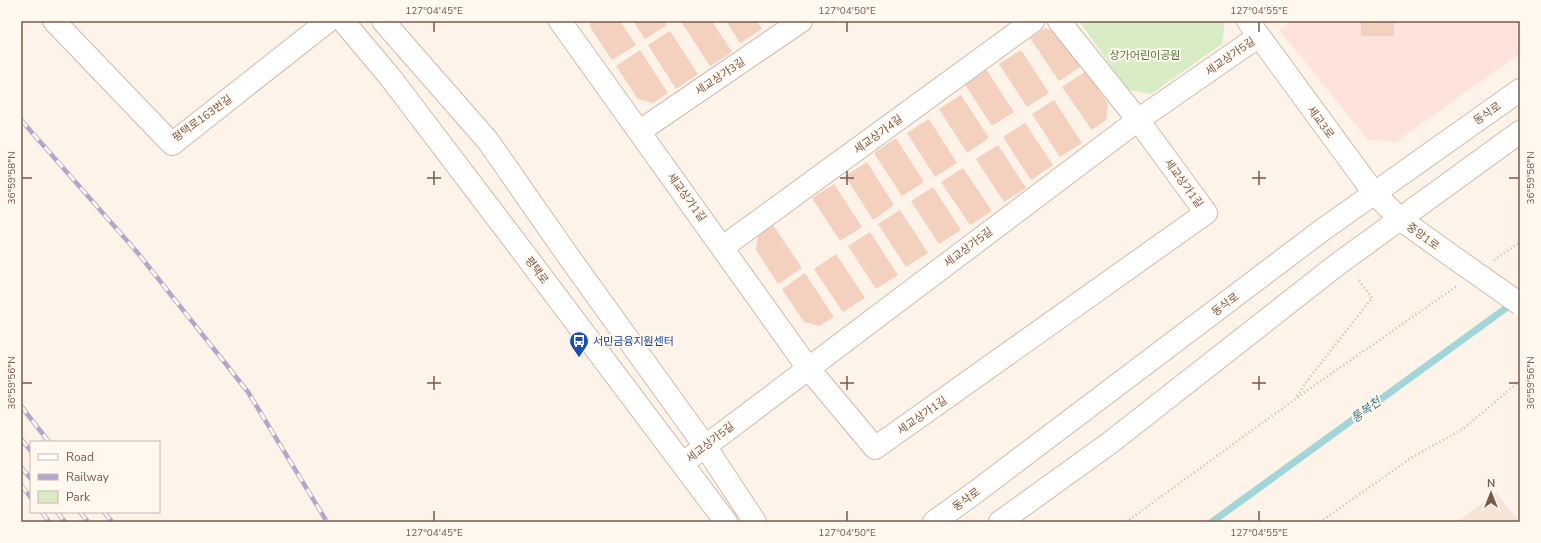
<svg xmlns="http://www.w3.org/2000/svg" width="1541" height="543" font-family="'Nunito Sans','Noto Sans KR',sans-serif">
<rect width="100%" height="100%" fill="#fdf3e8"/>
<path fill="#f5e5d6" d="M1496,493L1520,522H1457Z"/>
<path fill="#fee3dc" d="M1293,21H1520V53L1396,142L1368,140L1279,30Z"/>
<path fill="#d8ecc5" d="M1079,21H1225L1222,44L1151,94L1128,90Z"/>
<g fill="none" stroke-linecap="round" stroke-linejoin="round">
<path stroke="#a1d5da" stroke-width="7" d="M1212,522L1513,303"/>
</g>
<path fill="#f4d0bf" d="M591,21H620L636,45L612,60L590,27Z
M633,21H664L667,25L645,39Z
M685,21H712L732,52L710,66L682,23Z
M726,21H757L762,29L740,43Z
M1361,21H1394V36H1361Z
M1045,28L1060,33L1082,66L1059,81L1030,38Z
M670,31L698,74L676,89L648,45Z
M640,50L668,93L653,103L638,99L616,66Z
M1021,50L1049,93L1027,107L999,64Z
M986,69L1014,112L992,126L964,83Z
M1086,71L1108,104L1106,120L1092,130L1062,87Z
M961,95L989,138L967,153L939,109Z
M1054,100L1082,143L1060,157L1032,114Z
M929,119L957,163L935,177L907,133Z
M1025,123L1053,165L1031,180L1003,137Z
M896,138L924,182L902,196L874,153Z
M998,145L1026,188L1004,202L976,159Z
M867,162L894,205L873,220L845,176Z
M963,168L992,211L970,225L941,182Z
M834,184L862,227L840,241L812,198Z
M933,187L961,230L939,244L911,201Z
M900,210L928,253L906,267L878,224Z
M773,225L802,268L778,284L756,250L758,234Z
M870,232L898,275L876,289L848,246Z
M836,254L865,298L843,312L814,269Z
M805,273L834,317L819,326L804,322L782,289Z"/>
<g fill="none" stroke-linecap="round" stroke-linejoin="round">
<g stroke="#d0baad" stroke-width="24">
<path id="minor" d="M54,21L172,144L328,21
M343,21L390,77L526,256L726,522
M383,21L488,141L571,260L705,446L755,522
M560,21L808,368L875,448L1206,213L1138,120L1059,21
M1248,21L1374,193L1400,219L1446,252
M640,131L801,21
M723,247L1033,21
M683,463L1138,120L1259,36
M934,522L973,494L1321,231L1520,90
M1000,522L1111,442L1338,264L1520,132"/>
</g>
<path stroke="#d9b3a1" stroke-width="2.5" stroke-dasharray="1 3" stroke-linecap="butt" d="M1494,260L1520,242
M1297,396L1310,377L1372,298L1357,278
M1126,522L1305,392L1457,286
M1320,522L1411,458L1463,429L1520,381"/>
<use href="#minor" stroke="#fff" stroke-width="22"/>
<g stroke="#b5a5c8" stroke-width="4.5">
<path id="rail" d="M21,120L137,252L248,392L327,522
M21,406L49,442
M21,439L31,451
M21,467L31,479
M21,485L31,498
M42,512L49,522
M57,512L65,522
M80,512L88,522
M104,512L112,522"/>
</g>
<use href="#rail" stroke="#fff8ef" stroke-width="3" stroke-dasharray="9" stroke-linecap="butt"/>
<g stroke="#d0baad" stroke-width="24" stroke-linecap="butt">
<path id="minor-bridge" d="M1446,252L1520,304"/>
</g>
<use href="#minor-bridge" stroke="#fff" stroke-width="22"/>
</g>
<path fill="none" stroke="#79584a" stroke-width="1.5" d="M434,22V32M847,22V32M1259,22V32M434,171V185M847,171V185M1259,171V185M22,178H32M427,178H441M840,178H854M1252,178H1266M1509,178H1519M434,376V390M847,376V390M1259,376V390M22,383H32M427,383H441M840,383H854M1252,383H1266M1509,383H1519M434,511V521M847,511V521M1259,511V521"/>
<defs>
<g id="bus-pin" transform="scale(1)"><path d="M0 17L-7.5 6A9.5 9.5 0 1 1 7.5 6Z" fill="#1a4fb4" stroke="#fff8ef"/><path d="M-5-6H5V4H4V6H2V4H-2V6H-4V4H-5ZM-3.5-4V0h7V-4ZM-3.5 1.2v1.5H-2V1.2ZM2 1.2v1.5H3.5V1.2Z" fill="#fff"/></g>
</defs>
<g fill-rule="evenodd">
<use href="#bus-pin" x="579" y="341"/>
</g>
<g text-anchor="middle" stroke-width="4" stroke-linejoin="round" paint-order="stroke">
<g font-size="11" fill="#54793f" stroke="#fff8ef">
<text x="1145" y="59">상가어린이공원</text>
</g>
<g font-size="11" fill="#79584a" stroke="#fff8ef">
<text transform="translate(1230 56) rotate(-35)" y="4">세교상가5길</text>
<text transform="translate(720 76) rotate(-34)" y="4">세교상가3길</text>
<text transform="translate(1487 113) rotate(-35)" y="4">동삭로</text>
<text transform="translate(202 118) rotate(-36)" y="4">평택로163번길</text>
<text transform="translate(1321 122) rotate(54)" y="4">세교3로</text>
<text transform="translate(878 134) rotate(-36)" y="4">세교상가4길</text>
<text transform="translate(1184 183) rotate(54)" y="4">세교상가1길</text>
<text transform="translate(687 197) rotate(54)" y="4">세교상가1길</text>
<text transform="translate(1423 236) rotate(36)" y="4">중앙1로</text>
<text transform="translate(968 247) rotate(-37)" y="4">세교상가5길</text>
<text transform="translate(537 270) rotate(53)" y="4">평택로</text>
<text transform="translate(1225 304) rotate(-37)" y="4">동삭로</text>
<text transform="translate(922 415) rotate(-35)" y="4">세교상가1길</text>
<text transform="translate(710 442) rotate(-38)" y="4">세교상가5길</text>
<text transform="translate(966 499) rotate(-36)" y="4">동삭로</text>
</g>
<g font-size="11" fill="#164399" stroke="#fff8ef" text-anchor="start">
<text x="593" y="345">서민금융지원센터</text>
</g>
<g font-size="12" font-style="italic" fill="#3d787e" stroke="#fff8ef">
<text transform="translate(1366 410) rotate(-36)" y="4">통복천</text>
</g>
</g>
<rect width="1541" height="543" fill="none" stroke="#fff8ef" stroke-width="44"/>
<rect x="30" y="441" width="130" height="72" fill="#fff8ef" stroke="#c9b8ad"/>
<rect x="38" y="454" width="20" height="6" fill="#ffffff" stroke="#c9b8ad"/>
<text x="66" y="461" font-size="12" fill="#79584a">Road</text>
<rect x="38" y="474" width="20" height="6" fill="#b5a5c8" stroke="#c9b8ad"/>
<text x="66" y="481" font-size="12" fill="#79584a">Railway</text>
<rect x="38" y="491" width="20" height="12" fill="#d8ecc5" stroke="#c9b8ad"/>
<text x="66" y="501" font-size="12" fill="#79584a">Park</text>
<g transform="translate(1491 493)" stroke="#fff8ef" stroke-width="3" paint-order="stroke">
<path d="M0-3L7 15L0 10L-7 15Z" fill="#79584a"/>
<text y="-6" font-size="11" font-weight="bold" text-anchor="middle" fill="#79584a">N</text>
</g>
<rect x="22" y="22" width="1497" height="499" fill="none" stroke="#79584a" stroke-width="1.5"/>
<g font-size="10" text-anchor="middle" fill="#79584a">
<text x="434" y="14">127°04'45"E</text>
<text x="847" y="14">127°04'50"E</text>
<text x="1259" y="14">127°04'55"E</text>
<text transform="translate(11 178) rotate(-90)" y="4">36°59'58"N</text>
<text transform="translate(1530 178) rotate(-90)" y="4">36°59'58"N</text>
<text transform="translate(11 383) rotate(-90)" y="4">36°59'56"N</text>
<text transform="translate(1530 383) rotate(-90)" y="4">36°59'56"N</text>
<text x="434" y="536">127°04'45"E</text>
<text x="847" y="536">127°04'50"E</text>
<text x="1259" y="536">127°04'55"E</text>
</g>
</svg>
